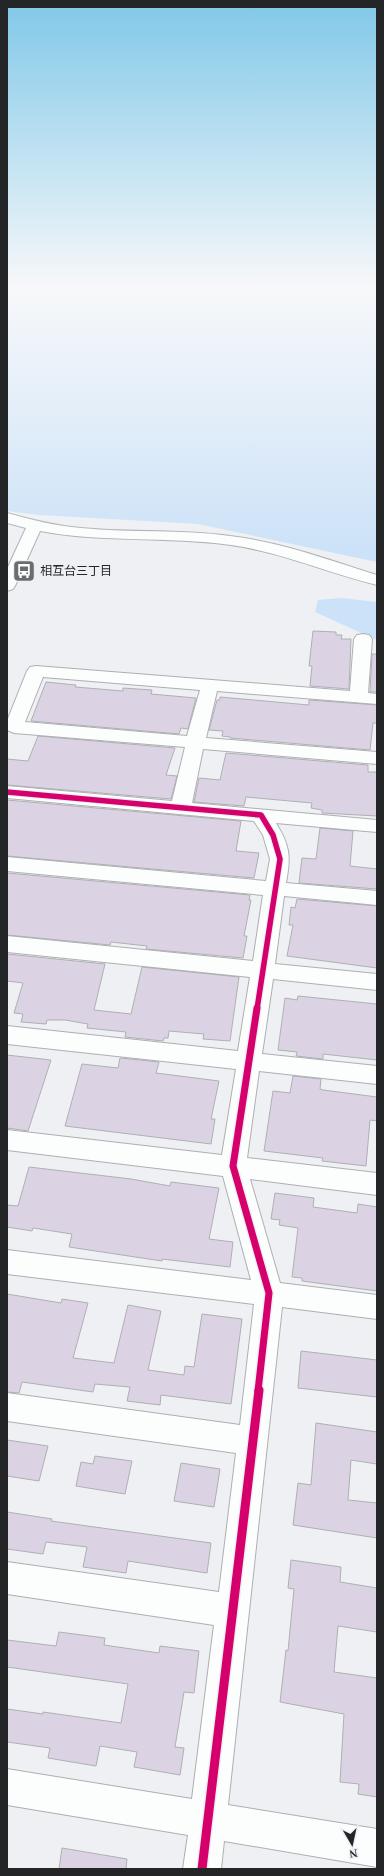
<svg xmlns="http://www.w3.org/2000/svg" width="384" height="1876" font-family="'Times New Roman','Noto Sans JP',serif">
<rect width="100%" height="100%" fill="#eef0f3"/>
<path fill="#cce2f8" d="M7,289H377V562L198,524L39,515L7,511Z
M342,598L377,602V640L315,612L318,600Z"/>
<path fill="#dbd3e4" stroke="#afb0b2" d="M313,631L336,632V635H342L341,639H351L349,689L310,686L312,666H309Z
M372,654H377V692H370Z
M46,682L76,685L75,687L123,691V688L152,690L151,694L196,698L188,729L181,728L179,734L31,721Z
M220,697L309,705V700L377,705V723H373L370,750L230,738V737L222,736L223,731L209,730L217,700H220Z
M38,736L175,748L166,775L177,776L171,799L7,785V759L28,761Z
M226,753L368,765V772H377V816L322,813V810L311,808L312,803L246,797L244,806L194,802L199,778L220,780Z
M7,800L241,821L236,851L259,853L254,878L7,856Z
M320,828L353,831L350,866L377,869V889L299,883L302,858L316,859Z
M7,873L250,895L249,900H251L244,936H247L243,958L146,949L147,946L111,942L110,945L7,935Z
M297,899L377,906V968L287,956L293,925H289L291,907L295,908Z
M7,954L105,964L94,1010L131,1014L142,967L239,977L230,1041L203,1039L204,1034L169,1031L168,1038H164L163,1041L125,1037L126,1032L87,1028L88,1024L65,1020H47L46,1024L21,1022L23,1014L14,1013L23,983L7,981Z
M298,996L377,1004V1060L323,1054V1059L296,1056L297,1052L278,1050L285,998L297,1000Z
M7,1055L51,1060L28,1131L7,1128Z
M120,1058L159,1062L156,1073L219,1081L211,1119H215L211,1144L65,1126L82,1064L118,1068Z
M293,1076L321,1079L320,1089L323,1090L377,1097V1121L370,1120L366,1166L322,1161L323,1158L264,1151L273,1091L290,1093Z
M29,1167L131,1179L170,1186L171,1182L219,1188L209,1239L233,1242L230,1267L162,1259V1261L69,1247L72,1234L33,1228L32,1231L7,1227V1205L18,1206Z
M275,1193L314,1198L313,1207L357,1213L358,1204L377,1207V1291L302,1281V1278L292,1277L298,1228L279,1225L280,1220L271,1219Z
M7,1294L61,1303L62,1299L88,1303L73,1358L114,1363L128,1305L161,1311L148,1370L184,1375L185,1366L194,1367L202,1314L242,1319L231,1404L161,1395L160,1405L127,1401L130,1387L95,1384L93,1392L22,1382L19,1393L7,1392Z
M301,1351L377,1360V1397L298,1388Z
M316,1423L377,1432V1464L351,1460L348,1500L377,1503V1538L293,1525L298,1483L311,1485Z
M7,1440L48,1446L39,1481L7,1476Z
M95,1456L132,1461L125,1494L76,1486L81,1462L93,1464Z
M181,1463L220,1469L214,1507L174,1501Z
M7,1512L52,1519L51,1521L211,1543L207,1573L128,1561L126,1573L83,1567L87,1547L46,1542L43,1554L7,1549Z
M291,1560L341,1567L340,1582L377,1588V1632L338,1626L334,1672L377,1678V1797L358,1794L359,1784L340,1782L344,1714L280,1702L286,1650L288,1651L294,1589L288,1588Z
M59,1632L105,1638L104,1645L159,1653L160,1646L199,1651L194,1693L184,1692L175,1747L184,1748L180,1775L134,1767L137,1752L100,1746L96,1766L48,1758L50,1748L7,1742V1709L43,1714V1712L121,1723L128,1684L7,1667V1640L56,1646Z
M62,1848L127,1859L126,1869H59Z"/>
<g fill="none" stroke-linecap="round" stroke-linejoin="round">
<g stroke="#aeafb1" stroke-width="2">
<path id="street" d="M363,634L369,635L372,639L368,693L377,694V704L217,691L206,738L377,752V764L203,749L192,803L377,820V832L276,823C290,846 291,856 286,883L377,891V905L284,896L275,964L377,974V990L273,979L262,1054L377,1066V1084L259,1071L247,1158L377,1173V1195L250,1179L280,1283L377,1295V1319L282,1307L228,1805L377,1829V1867L224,1841L221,1869H183L188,1835L7,1805V1769L192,1799L214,1625L7,1594V1562L219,1592L236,1453L7,1421V1393L240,1425L254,1304L7,1274V1250L251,1280L223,1176L7,1150V1130L222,1155L236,1069L7,1044V1026L238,1051L250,977L7,952V936L253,961L263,895L7,871V857L266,881L270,859L263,835L254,821L7,798V786L172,801L185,747L14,733L7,730V721L27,671L30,667L36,666L350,691L354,639L357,635ZM43,677L200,690L187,736L25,722Z"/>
</g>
<g stroke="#aeafb1" stroke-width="2">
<path id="secondary" d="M7,513C32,520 56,526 81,528C131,533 181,529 230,536C281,542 329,560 377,575V585C328,573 281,552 231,545C167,536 103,543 40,531L15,586L13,589L7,591V569L26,528L7,523Z"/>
</g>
<use href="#street" fill="#fcfdfd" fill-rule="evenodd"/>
<use href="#secondary" fill="#fcfdfd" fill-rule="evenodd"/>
<g stroke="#edf0f4" stroke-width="8">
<path id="cycleway-far2" d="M7,792L261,815L273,835L280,859L257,1009"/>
</g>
<g stroke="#edf0f4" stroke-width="10">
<path id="cycleway-far1" d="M257,1008L233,1166L269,1293L258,1391"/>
</g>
<g stroke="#edf0f4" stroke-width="12">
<path id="cycleway" d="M202,1869L259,1390"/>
</g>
<use href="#cycleway-far2" stroke="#d6006c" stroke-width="5.5"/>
<use href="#cycleway-far1" stroke="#d6006c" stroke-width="7"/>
<use href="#cycleway" stroke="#d6006c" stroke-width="9"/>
</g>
<linearGradient id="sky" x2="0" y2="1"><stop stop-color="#80c8e8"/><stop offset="0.52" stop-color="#f7f8fa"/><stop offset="1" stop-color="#f7f8fa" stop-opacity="0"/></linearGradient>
<rect width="384" height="552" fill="url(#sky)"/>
<defs>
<g id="bus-square" transform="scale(1.15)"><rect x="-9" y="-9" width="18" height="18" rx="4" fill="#6b6c6e" stroke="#edf0f4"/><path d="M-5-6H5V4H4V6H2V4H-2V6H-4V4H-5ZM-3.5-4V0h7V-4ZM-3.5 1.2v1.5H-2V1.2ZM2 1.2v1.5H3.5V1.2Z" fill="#fff"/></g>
</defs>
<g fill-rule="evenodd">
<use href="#bus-square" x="24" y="571"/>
</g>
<g text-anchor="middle" stroke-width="3" stroke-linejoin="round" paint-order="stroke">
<g font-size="12" fill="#242526" stroke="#edf0f4" text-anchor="start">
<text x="40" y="575">相互台三丁目</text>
</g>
</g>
<rect width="384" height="1876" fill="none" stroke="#242526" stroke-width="16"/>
<g transform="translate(352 1844) rotate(171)" stroke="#edf0f4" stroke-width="3" paint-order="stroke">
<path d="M0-3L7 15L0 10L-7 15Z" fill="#242526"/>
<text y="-6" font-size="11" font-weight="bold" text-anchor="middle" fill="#242526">N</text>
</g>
</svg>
